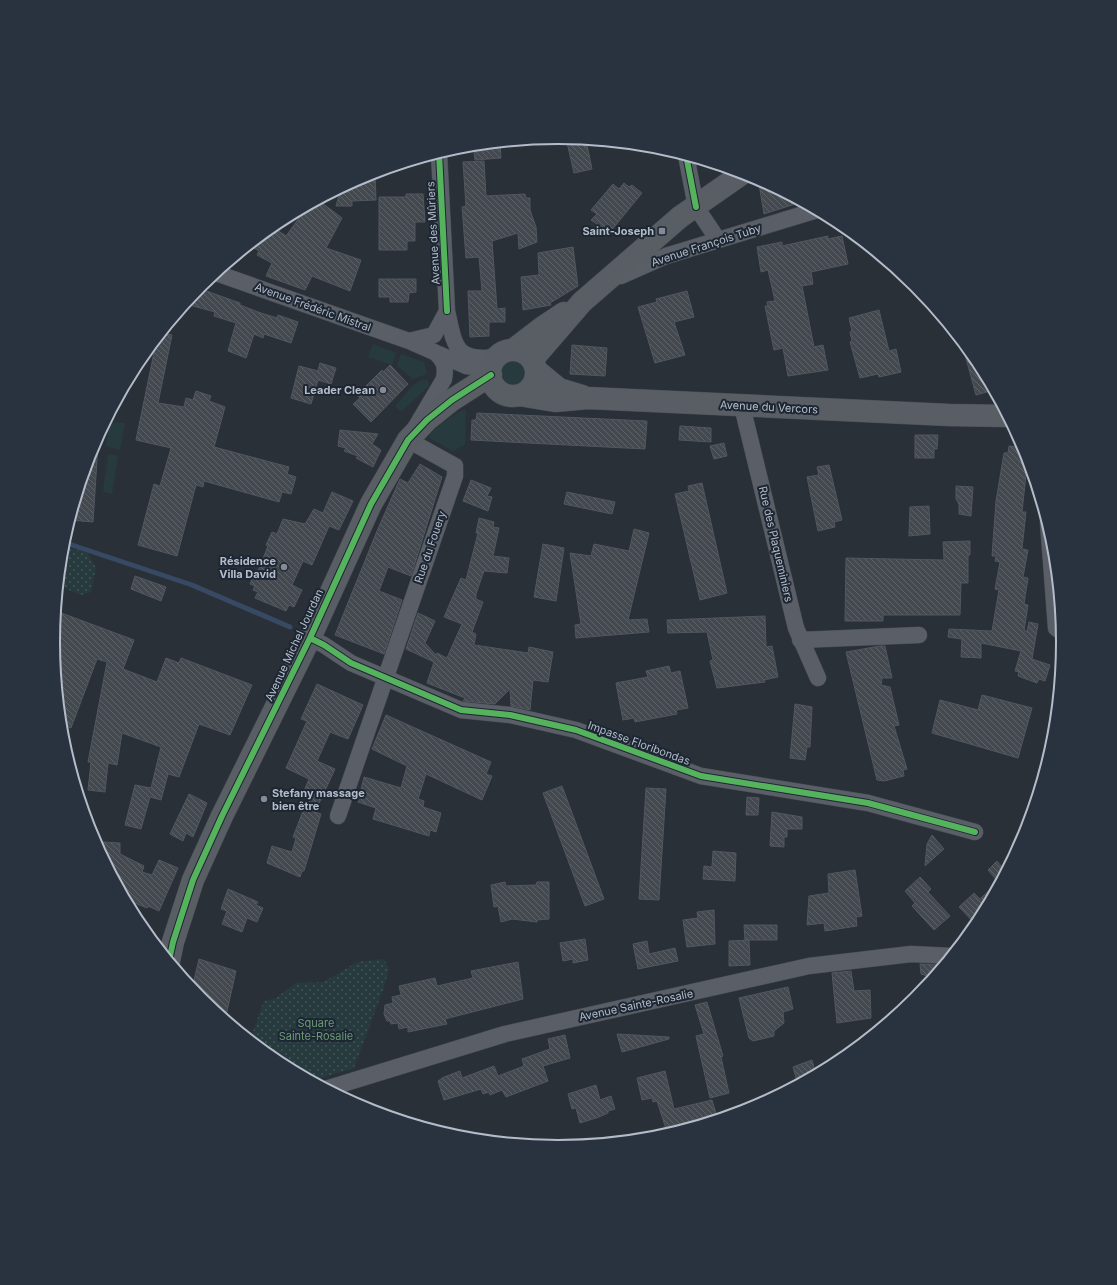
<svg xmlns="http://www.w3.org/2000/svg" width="1117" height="1285" font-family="Inter,sans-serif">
<defs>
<pattern id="park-dots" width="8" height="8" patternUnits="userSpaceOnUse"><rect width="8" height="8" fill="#273a3e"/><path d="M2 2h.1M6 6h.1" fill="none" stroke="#445559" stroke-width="1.8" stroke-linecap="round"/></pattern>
<pattern id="building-back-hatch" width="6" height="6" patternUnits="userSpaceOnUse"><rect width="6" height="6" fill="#444950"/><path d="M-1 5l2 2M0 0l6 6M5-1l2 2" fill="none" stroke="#5d6168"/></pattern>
</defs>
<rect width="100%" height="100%" fill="#2a3038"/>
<path fill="#273a3e" d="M373,344L396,353L392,365L368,357Z
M401,354L424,362L427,374L413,379L397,366Z
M500 372a14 14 0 1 1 28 0a14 14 0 1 1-28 0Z
M421,380H428L429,386L401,412L395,406L413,385Z
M466,409L465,445L453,451L429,438C429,431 458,411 466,409Z
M110,422L125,423L120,450L106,446Z
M108,454L118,456L112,494L103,492Z"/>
<path fill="url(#park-dots)" d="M63,546L88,553L96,568L91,592L81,595L59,586Z
M384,959L389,968L384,987L354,1068L311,1081L277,1063L250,1040L264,1001L276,998L296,983L324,982L357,962Z"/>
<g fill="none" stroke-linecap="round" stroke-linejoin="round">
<path stroke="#384963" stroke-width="5" d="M63,542L192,585L290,627"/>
</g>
<path fill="url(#building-back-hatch)" stroke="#52575f" d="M566,138L586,140L592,169L574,173Z
M500,143L501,158L475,160L473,145Z
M484,161L486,196L525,194L526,198H530V210L536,227L537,242L519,249L518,233L492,241L497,309L505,308V322H489V336L470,337L468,291H482L479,257L466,258L462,207L466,206L463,162Z
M375,172L376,200L352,201V206H336L341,189L348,190L349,184Z
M758,178L788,195L801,202L764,214Z
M624,183L629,187L632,185L642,193L606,237L594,228L597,224L591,220L597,214L591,210L613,184L619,189Z
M406,194H423L425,222H415V241H407V250H379V197H406Z
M318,200L342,218L326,248L361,260L350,291L312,276L305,290L266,276L272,263L257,255L259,251L249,245L270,228H274L286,236L307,207Z
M828,236V239L842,236L848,264L811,272L813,284L802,286L814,347L823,345L828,370L788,376L783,348L774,350L765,306H768L767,302L775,301L768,270L761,272L757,247L782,242V246Z
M573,247L578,286L550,303L551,305L523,310L521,277L539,275L538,253Z
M379,279H416V292L409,293L408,302H390V297H379Z
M198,288L240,303V305L258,312L277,318L278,315L298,322L291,343L264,334L263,338L254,334L246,358L228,351L236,323L214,316L215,312L186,304Z
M687,291L694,317L674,322L685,355L655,363L638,307L657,302L656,299Z
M879,310L889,351L896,349L901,372L879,377L878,374L860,378L850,342L852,341L850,332L852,331L849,318Z
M162,333L172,335L158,403L184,407L186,398L193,400L196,391L211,396L209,401L225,407L214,447L289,467L287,474L296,477L291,494L282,492L279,502L204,481L203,487L196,485L177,556L138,545L154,484L160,486L171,448L136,440L157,338Z
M961,340L979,362L994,390L976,395Z
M572,345L607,348L605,376L570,374Z
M320,363L336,368L331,384L318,380L311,404L291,398L299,366L318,371Z
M390,365L408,384L371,422L353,404L360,398L357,395L382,370L383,372Z
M477,413L647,421L645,449L471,440L472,420H476Z
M680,426L711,428V442L679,440Z
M340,430L378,434L372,444L381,450L373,467L356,458L358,456L344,451L346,448L338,446Z
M915,435H938L937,449H934V458H915Z
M724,443L727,456L714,459L710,446Z
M94,444L98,445L93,522L70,520Z
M1009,446L1025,448L1028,456L1022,512H1026L1022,549L1028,550L1023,577L1028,578L1024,604L1028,605L1024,631H1027L1029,622L1038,624L1032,659L1050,665L1045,681L1039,679L1037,683L1018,676L1019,672L1015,671L1021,651L981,643V658L961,657L962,639L948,637L949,629L992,631L999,590L995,589L1000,562L995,561L996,556H992L996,501L1004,453H1008Z
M420,464L442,477L411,576L388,567L379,591L402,600L384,654L335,635L377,531L400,479L408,483Z
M829,465L842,520L834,522L835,527L818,531L807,477L819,475L817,467Z
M471,480L491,488L487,496L492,497L488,511L463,501Z
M702,483L727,593L700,600L675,494L689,491L688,486Z
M956,486L973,487L971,516L959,514V504L956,499Z
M332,492L353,501L339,530L329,526L312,565L303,561L292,585L302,590L294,607L289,605L286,611L255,598L258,592L253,590L255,586L250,584L256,570L258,571L268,546L266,545L272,532L277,534L283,519L305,524L314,509L323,513Z
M567,492L615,502L612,514L564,504Z
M929,506L930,534L909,536L910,507Z
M479,518L494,522L493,527L499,528L493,556L509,558L507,573L484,571L476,594V599L483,602L472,632L476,634L474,645L528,653L529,647L553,652L548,682L533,680L530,710L511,706L510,689L495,704L463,701L465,698L427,683L434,662L406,649L418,613L435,621L425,643L436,655L437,653L447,658L462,624L444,617L461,578L466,580L478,533H476Z
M634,529L649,533L628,620L647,619L649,632L576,638L575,625L581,624L570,553L591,556L594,544L629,551Z
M970,541V555H968V583H961L960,615H883V621H845L846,558L944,560L943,542Z
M543,544L564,548L556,601L534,597Z
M135,576L166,587L161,601L131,589Z
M56,611L134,640L123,669L157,682L166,658L179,663L181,658L252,685L230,735L199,724L179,777L168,774L161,800L150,797L141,829L125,825L135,785L151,788L161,747L122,733L117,765L108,763L105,792L88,790L91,762H88L107,662L97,659L71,728L61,724L53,642Z
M765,616L766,647L772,646L778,677L764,680L765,682L717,688L710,661L713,660L707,632L668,633L667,620Z
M880,646H885L892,678H882L881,685L890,687L899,725L894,726L907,769L903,770L904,776L884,781L877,780L846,652Z
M669,666L671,673L680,671L688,708L676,710L677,714L635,722L634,718L623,720L616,683L648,677L646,671Z
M317,684L363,705L348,739L330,732L317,761L335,769L315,812L321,814L304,871H302L300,877L267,863L272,846L292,852L296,838L293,837L310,793L304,791L309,779L286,768L307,721L301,719Z
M982,695L1032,708L1018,758L932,733L940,700L978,710Z
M795,704L812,707L810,747H807L805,760L790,758Z
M386,715L491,762L486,774L492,776L482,800L426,774L418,799L424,801L423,807L441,813L436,832L430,830L429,836L373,819L376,808L358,802L364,777L401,788L407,766L372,749Z
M562,786L604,899L585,906L543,793Z
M646,788L666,789L659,900L639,899Z
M189,794L207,803L193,837L186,833L183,841L170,834Z
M747,797L759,798L758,815H746Z
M772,812L802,817V829H787V837H784V847L770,846Z
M932,835L944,849L925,866L927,844Z
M103,842L120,843V854L144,866L142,872L152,875L159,860L178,868L159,911L148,906L147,908L125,899L102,856Z
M713,851L736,853L735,881L703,879L704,866L712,867Z
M997,861L1006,872L977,926L959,907L974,893L980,899L998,882L988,870Z
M855,870L862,916L856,917L857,926L825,931L824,923L807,925L809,896L829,893L828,874Z
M920,877L931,889L928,892L950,916L934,930L912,906L915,903L905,891Z
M505,882L506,886L536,885L537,882H549V919L537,920V922L512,919L501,922L498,906L494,907L491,885Z
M228,889L258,902L256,905L263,908L257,922L247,918L242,932L222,924L227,911L221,909Z
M714,910L715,944L687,947L683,920L698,918L697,912Z
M744,925H777V940H745Z
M585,939L588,960L573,963V959L563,961L560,943Z
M749,940L750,965L729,966V941Z
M647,941L649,954L675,948L678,961L638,969L633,944Z
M199,959L236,971L225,1020L201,1000L192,989Z
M518,962L523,999L445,1019L447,1024L408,1032V1027L399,1029L398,1023L391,1024L390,1021H387L384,1014L385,1005L393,1003L392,997L401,995L399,986L435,978L437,986L473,978L471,971Z
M920,964L938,965V973L934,978L921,974Z
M851,971L854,991L870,990L871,1018L837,1023L832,973Z
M788,987L793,1009L783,1012L784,1023L774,1031V1036L753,1041L749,1038L739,998Z
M707,1002L723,1056L721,1057L729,1093L710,1098L696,1036L704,1034L695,1005Z
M617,1034L669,1037V1039L622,1052Z
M565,1035L570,1058L543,1066L548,1081L506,1097L502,1090L490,1095L489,1092L483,1094L481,1089L444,1100L438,1081L444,1077L460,1071L462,1078L494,1066L498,1076L524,1066L522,1059L550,1049L548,1039Z
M812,1060L816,1075L798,1085L793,1067Z
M665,1071L674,1109L712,1100L718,1120L668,1135L657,1101L653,1102L652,1098L642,1100L637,1078Z
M596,1085L600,1100L611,1096L615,1109L608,1111V1113L599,1117L580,1123L576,1108L572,1109L568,1094Z"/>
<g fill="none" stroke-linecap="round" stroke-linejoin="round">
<g stroke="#484c53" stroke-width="17">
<path id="street" d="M439,153L447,311C455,347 455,362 497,357
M686,155L696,207L718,240
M216,273L409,341L466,366L491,369
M621,276L666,256L817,210
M409,341L434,335L447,311
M742,406L796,628L818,678
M1048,522L1056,628L1063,633
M310,638L324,645L351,663L461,710L510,715L576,730L701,776L868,803L975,832
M800,640L919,635
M338,816L455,476V466L408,440L444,379C446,367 445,362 436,353
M326,1089L505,1034L809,966L911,954L952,956"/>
</g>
<g stroke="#484c53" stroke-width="23">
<path id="secondary" d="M513,350L543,327L564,313
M490 373a23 23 0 1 1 46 0a23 23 0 1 1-46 0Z
M532,360L582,302L680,217L743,173
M536,370L559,389L582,396
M519,395L555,401L588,398L949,415L1008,416
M169,961L173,942L193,880L222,816L310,638L371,504L408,440L427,420L452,400L491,375"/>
</g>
<use href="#street" stroke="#5a5e66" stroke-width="16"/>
<use href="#secondary" stroke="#595d64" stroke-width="22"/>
<g stroke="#1d2633" stroke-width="8">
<path id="cycleway" d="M439,153L447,311
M686,155L696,207
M310,638L324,645L351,663L461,710L510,715L576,730L701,776L868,803L975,832
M169,961L173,942L193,880L222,816L310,638L371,504L408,440L427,420L452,400L491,375"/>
</g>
<use href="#cycleway" stroke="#56b35d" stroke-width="6"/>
</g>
<g fill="#848b96" stroke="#1d2633" stroke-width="1.5">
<rect x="658" y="227" width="8" height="8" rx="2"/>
<circle cx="383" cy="390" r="4"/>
<circle cx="284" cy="567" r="4"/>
<circle cx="264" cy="799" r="4"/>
</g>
<g text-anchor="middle" stroke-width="4" stroke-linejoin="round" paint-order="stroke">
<g font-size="11" font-weight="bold" fill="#b4bcc9" stroke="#1d2633" text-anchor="end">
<text x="654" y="235">Saint-Joseph</text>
<text x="375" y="394">Leader Clean</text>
<text x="276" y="565">Résidence<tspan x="276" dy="13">Villa David</tspan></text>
<text x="272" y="797" text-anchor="start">Stefany massage<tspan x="272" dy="13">bien être</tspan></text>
</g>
<g font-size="11" fill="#b4bcc9" stroke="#1d2633">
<text transform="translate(433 233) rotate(-93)" y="4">Avenue des Mûriers</text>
<text transform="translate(706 245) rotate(-18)" y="4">Avenue François Tuby</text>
<text transform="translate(313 307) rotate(20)" y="4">Avenue Frédéric Mistral</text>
<text transform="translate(769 407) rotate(3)" y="4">Avenue du Vercors</text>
<text transform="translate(776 544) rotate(77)" y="4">Rue des Plaqueminiers</text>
<text transform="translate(430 547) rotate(-71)" y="4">Rue du Fouery</text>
<text transform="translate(294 645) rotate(-65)" y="4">Avenue Michel Jourdan</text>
<text transform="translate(639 743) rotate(20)" y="4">Impasse Floribondas</text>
<text transform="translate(636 1005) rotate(-12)" y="4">Avenue Sainte-Rosalie</text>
</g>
<g font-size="11" fill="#6b9a76" stroke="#1d2633">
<text x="316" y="1027">Square<tspan x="316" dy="13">Sainte-Rosalie</tspan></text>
</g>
</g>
<path d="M0 0H1117V1285H0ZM60 642a498 498 0 1 1 996 0a498 498 0 1 1-996 0Z" fill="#29323f" fill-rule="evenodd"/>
<path fill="none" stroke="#b4bcc9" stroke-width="2" d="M60 642a498 498 0 1 1 996 0a498 498 0 1 1-996 0Z"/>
</svg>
